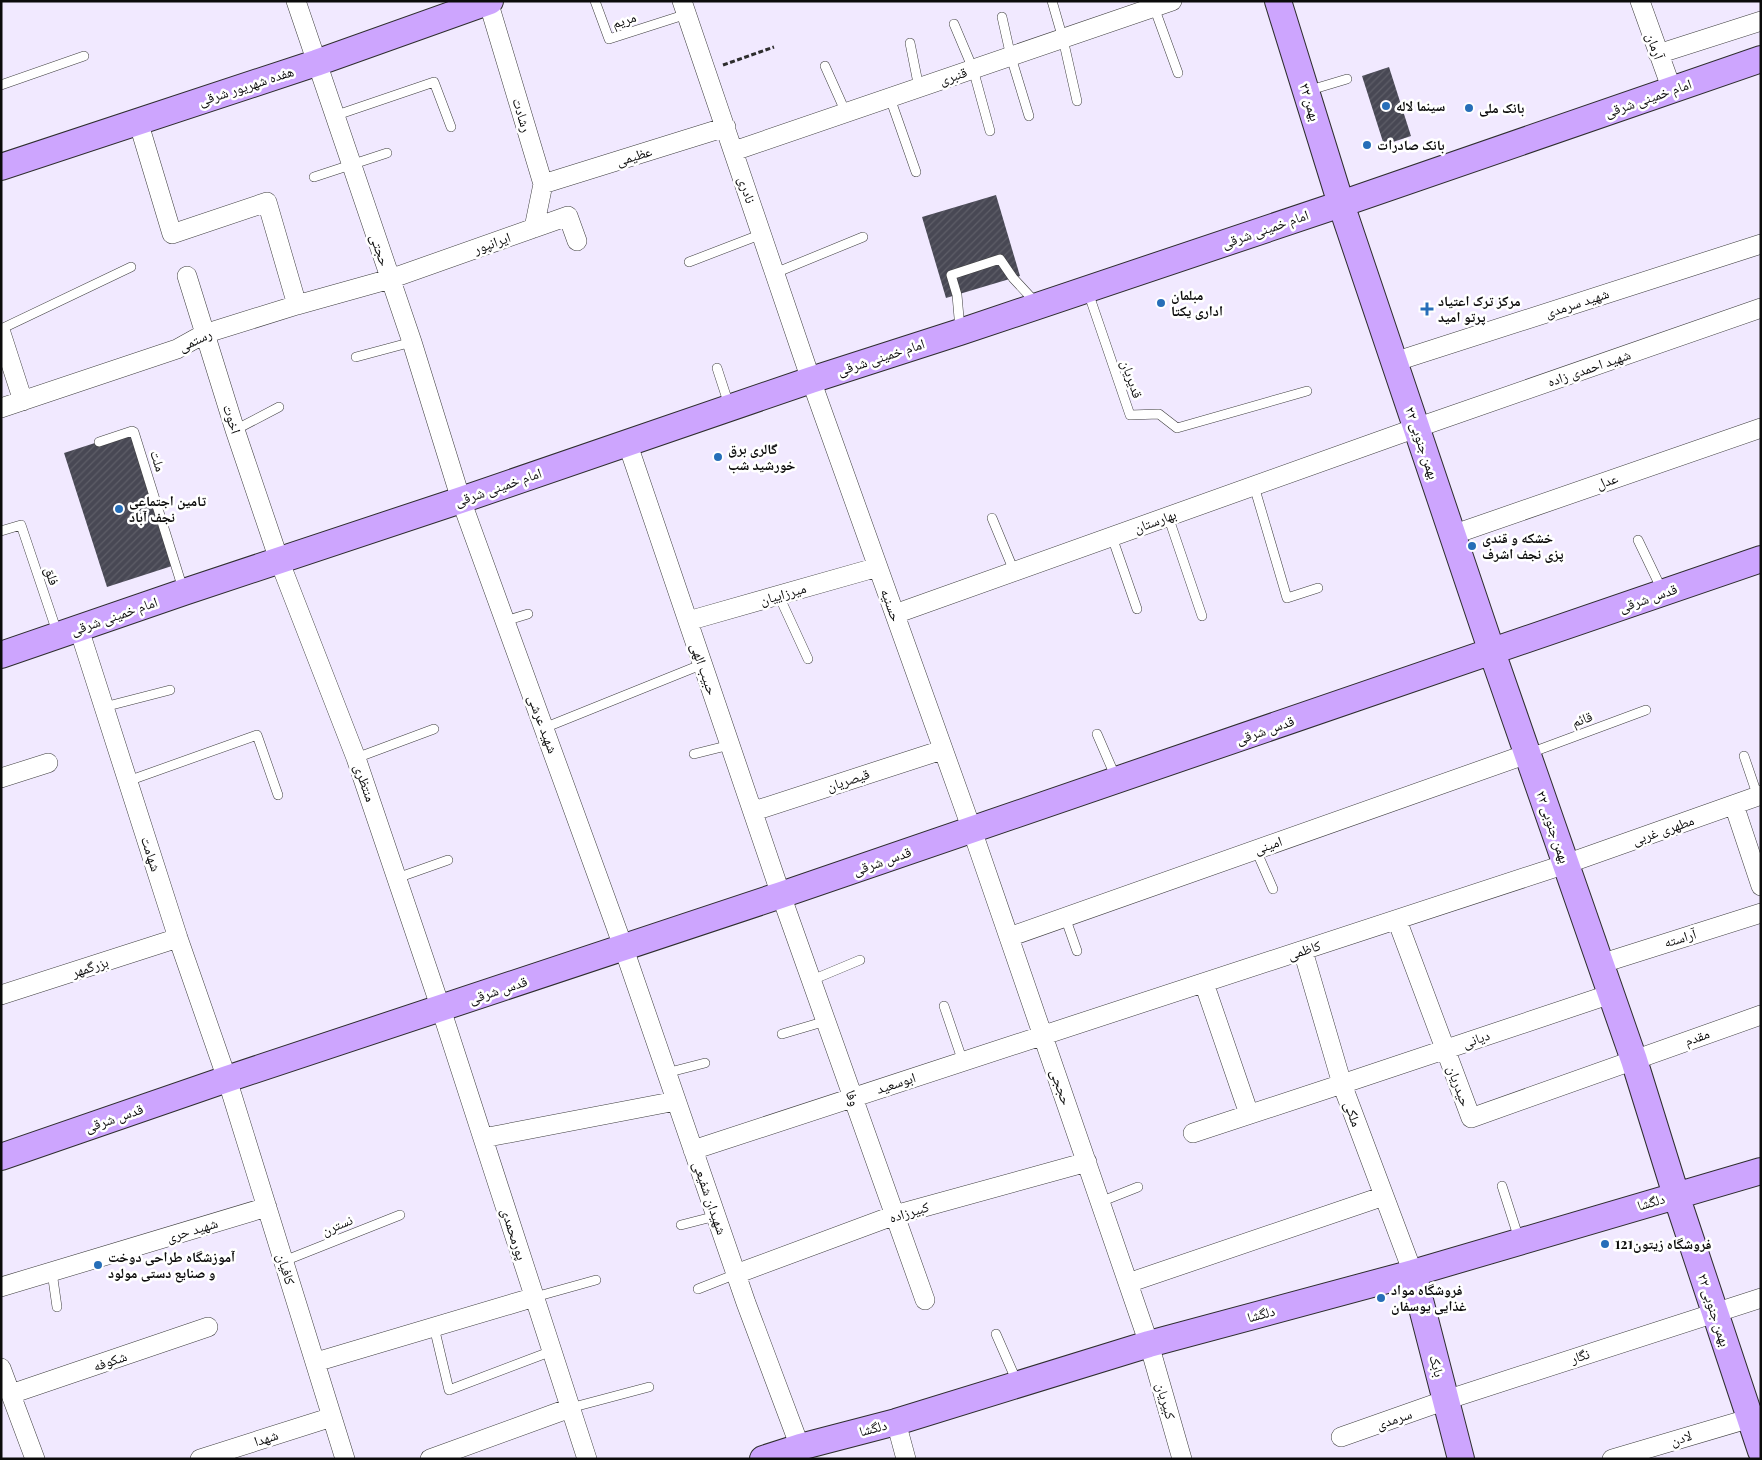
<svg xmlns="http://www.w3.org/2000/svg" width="1762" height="1460" font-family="'Playfair Display','Noto Naskh Arabic',serif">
<defs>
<pattern id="building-hatch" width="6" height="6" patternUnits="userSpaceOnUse" patternTransform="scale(1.25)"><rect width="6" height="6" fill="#484854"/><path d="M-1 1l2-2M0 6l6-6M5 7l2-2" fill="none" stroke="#5e5e68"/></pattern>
</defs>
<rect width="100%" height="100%" fill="#f1e9ff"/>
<path fill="url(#building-hatch)" d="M1389,67L1411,136L1384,145L1362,76Z
M996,195L1020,276L946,298L922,217Z
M132,431L175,565L107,587L64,453Z"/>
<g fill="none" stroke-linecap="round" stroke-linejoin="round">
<g stroke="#3e3e3e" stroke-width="10">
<path id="lane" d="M595,1L609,39L687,14
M1052,1L1063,39L1077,101
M1154,7L1178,73
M1002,17L1011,57L1029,116
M954,24L973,69L990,131
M910,43L919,88
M825,66L846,113
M1,85L84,56
M1307,91L1347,79
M890,98L916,172
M334,116L434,82L451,127
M314,177L387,153
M689,262L762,234
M775,273L863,237
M1088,292L1130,415L1159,414L1177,428L1307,391
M1,329L131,267
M960,329L957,295L951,275L1000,259L1013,278L1037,304
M356,357L412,342
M717,368L729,405
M235,430L279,407
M99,442L132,431L134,432L183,589
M1254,486L1287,598L1318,588
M1168,516L1202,616
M992,518L1014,571
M1,531L21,525L57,632
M1112,537L1137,609
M1638,540L1662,590
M779,596L808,659
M505,621L528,614
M104,707L170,690
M544,728L703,664
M1097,734L1116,778
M1530,753L1646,710
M694,754L730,745
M1744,756L1758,797
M356,758L434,729
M128,781L257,735L278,795
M1256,850L1273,889
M397,878L448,860
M1065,917L1077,951
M812,980L860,960
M944,1006L963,1062
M782,1034L826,1021
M666,1073L705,1063
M1502,1186L1519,1239
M1100,1202L1138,1187
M681,1225L716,1216
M284,1261L400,1215
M52,1272L57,1307
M698,1289L736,1274
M535,1297L596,1280
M434,1327L449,1390L552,1351
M996,1334L1017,1382
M570,1408L649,1387"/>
</g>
<g stroke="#3e3e3e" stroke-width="20">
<path id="street" d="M296,1L412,342L461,500L624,949L746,1303L800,1447
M488,1L543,184L534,228
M682,1L811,380L972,830L1149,1344L1182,1459
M1640,1L1672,90
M1658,54L1761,21
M138,121L172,234L267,202L297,305
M734,151L1172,1
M543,184L726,127
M187,276L235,430L279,560L356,758L441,1009L587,1459
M1,333L23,401
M1394,362L1761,244
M1,408L177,349L204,334L297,305L390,279L568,216L577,241
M627,442L781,895L925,1300
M1452,535L1761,428
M895,614L1416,428L1761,308
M688,621L878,567
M79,629L178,938L227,1079L345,1459
M1,778L48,763
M1734,805L1761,886
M754,811L942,750
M1397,920L1471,1118L1761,1015
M1009,937L1527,754
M1303,951L1342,1084L1413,1273
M1600,964L1761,913
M1204,983L1249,1114
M1,995L178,938
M1193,1133L1342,1084L1611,994
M483,1138L676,1101
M693,1150L1566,864L1761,795
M736,1274L895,1215L1087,1162
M1128,1283L1384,1196
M1,1287L267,1207
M316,1362L535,1297
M1,1368L35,1459
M11,1394L208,1327
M896,1422L906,1459
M1341,1437L1446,1400L1761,1298
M200,1459L332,1417
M430,1459L570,1408
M1612,1459L1761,1415"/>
</g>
<g stroke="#2d2d2d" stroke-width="28">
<path id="secondary" d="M1278,1L1341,204L1492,652L1634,1060L1676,1195L1761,1451
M1,167L316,63L490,1
M1,655L184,592L461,500L811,380L960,332L1341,204L1761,59
M1,1157L227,1079L781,895L1761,559
M1413,1273L1461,1459
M763,1459L800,1447L896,1422L1149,1344L1413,1273L1761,1171"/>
</g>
<path stroke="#2d2d2d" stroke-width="3" stroke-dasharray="5 2.5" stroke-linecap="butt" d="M723,65L774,47"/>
<use href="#lane" stroke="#fff" stroke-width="9"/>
<use href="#street" stroke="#fff" stroke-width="19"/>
<use href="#secondary" stroke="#cda5fe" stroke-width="26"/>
</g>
<g fill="#266eb8" stroke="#fff" stroke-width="2">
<circle cx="1386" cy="106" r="5"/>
<circle cx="1469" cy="108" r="5"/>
<circle cx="1367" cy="145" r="5"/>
<circle cx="1161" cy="303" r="5"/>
<path d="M1424.5 301.5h5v5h5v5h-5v5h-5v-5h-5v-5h5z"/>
<circle cx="718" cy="457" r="5"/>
<circle cx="119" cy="509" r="5"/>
<circle cx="1472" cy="546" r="5"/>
<circle cx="1605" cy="1244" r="5"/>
<circle cx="98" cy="1265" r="5"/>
<circle cx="1381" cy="1298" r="5"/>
</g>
<g text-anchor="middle" stroke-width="5" stroke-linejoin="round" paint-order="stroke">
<g font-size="14" fill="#0b0b0b" stroke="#fff">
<text transform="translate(624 20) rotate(-18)" y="5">مریم</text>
<text transform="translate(1655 46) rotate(70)" y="5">آرمان</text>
<text transform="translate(953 76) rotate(-19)" y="5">قنبری</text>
<text transform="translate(246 86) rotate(-18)" y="5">هفده شهریور شرقی</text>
<text transform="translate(1648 98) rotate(-19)" y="5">امام خمینی شرقی</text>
<text transform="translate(1310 102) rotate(73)" y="5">۲۲ بهمن</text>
<text transform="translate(522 115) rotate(73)" y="5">رشادت</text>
<text transform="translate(634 156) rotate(-17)" y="5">عظیمی</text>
<text transform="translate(747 190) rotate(72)" y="5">نادری</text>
<text transform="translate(1265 229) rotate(-19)" y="5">امام خمینی شرقی</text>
<text transform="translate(492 243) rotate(-20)" y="5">ایرانپور</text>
<text transform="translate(380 250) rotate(71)" y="5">حجتی</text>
<text transform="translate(1577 303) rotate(-18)" y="5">شهید سرمدی</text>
<text transform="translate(195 340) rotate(-25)" y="5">رستمی</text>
<text transform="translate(881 357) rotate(-18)" y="5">امام خمینی شرقی</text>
<text transform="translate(1589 368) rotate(-19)" y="5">شهید احمدی زاده</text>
<text transform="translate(1132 379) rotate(71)" y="5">قدیریان</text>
<text transform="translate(232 419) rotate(72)" y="5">اخوت</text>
<text transform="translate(1422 443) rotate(71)" y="5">۲۲ بهمن جنوبی</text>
<text transform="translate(158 461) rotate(73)" y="5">ملت</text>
<text transform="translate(1607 481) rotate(-19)" y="5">عدل</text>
<text transform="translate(498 487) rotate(-19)" y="5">امام خمینی شرقی</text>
<text transform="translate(1155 521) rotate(-20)" y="5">بهارستان</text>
<text transform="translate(52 576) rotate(72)" y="5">فلق</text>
<text transform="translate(783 594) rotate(-16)" y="5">میرزاییان</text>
<text transform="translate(1648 598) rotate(-19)" y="5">قدس شرقی</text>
<text transform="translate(891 605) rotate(70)" y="5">حسنیه</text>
<text transform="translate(114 616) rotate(-19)" y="5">امام خمینی شرقی</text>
<text transform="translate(704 669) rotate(71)" y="5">حبیب الهی</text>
<text transform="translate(1582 719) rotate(-20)" y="5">قائم</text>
<text transform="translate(543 724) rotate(70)" y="5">شهید عرشی</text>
<text transform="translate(1265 730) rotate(-19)" y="5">قدس شرقی</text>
<text transform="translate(848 780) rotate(-18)" y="5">قیصریان</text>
<text transform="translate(365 783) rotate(71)" y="5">منتظری</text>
<text transform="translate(1553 827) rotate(71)" y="5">۲۲ بهمن جنوبی</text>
<text transform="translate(1663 830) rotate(-19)" y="5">مطهری غربی</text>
<text transform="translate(1268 845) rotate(-19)" y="5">امینی</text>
<text transform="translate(151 854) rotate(72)" y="5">شهامت</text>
<text transform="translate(882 861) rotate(-19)" y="5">قدس شرقی</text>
<text transform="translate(1680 938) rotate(-17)" y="5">آراسته</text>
<text transform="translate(1304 950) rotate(-18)" y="5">کاظمی</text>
<text transform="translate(90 967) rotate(-18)" y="5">بزرگمهر</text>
<text transform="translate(498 990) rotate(-18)" y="5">قدس شرقی</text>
<text transform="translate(1697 1037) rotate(-20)" y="5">مقدم</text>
<text transform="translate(1476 1039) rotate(-19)" y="5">دیانی</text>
<text transform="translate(896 1083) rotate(-18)" y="5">ابوسعید</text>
<text transform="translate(1459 1086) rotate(70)" y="5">حیدریان</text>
<text transform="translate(1061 1087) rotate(71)" y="5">حججی</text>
<text transform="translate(853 1098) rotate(70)" y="5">وفا</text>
<text transform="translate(1353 1114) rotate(70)" y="5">ملکی</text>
<text transform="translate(114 1118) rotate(-19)" y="5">قدس شرقی</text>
<text transform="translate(710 1198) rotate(71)" y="5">شهیدان شفیعی</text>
<text transform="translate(1651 1202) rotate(-17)" y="5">دلگشا</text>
<text transform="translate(909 1212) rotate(-17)" y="5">کبیرزاده</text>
<text transform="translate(337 1225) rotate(-22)" y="5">نسترن</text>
<text transform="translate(192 1230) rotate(-17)" y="5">شهید حری</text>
<text transform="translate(514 1234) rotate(72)" y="5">پورمحمدی</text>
<text transform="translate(286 1269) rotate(73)" y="5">کافیان</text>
<text transform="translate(1714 1310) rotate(72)" y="5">۲۲ بهمن جنوبی</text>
<text transform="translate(1261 1314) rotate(-15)" y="5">دلگشا</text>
<text transform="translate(1580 1356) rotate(-18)" y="5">نگار</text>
<text transform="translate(110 1361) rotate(-19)" y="5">شکوفه</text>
<text transform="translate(1437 1366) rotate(75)" y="5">بابک</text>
<text transform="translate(1166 1401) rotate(74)" y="5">کبیریان</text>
<text transform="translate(1394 1419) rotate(-19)" y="5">سرمدی</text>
<text transform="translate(873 1428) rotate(-15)" y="5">دلگشا</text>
<text transform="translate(266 1438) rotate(-18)" y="5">شهدا</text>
<text transform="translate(1681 1438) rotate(-17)" y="5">لادن</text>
</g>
<g font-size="14" font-weight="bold" fill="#0b0b0b" stroke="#fff" text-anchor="start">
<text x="1396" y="111">سینما لاله</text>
<text x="1479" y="113">بانک ملی</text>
<text x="1377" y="150">بانک صادرات</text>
<text x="1171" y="300">مبلمان<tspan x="1171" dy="16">اداری یکتا</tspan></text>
<text x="1438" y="306">مرکز ترک اعتیاد<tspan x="1438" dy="16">پرتو امید</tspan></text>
<text x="728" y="454">گالری برق<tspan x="728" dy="16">خورشید شب</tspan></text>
<text x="129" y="506">تامین اجتماعی<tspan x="129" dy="16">نجف آباد</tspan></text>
<text x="1482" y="543">خشکه و قندی<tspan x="1482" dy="16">پزی نجف اشرف</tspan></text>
<text x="1615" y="1249">فروشگاه زیتون121</text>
<text x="108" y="1262">آموزشگاه طراحی دوخت<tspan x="108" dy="16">و صنایع دستی مولود</tspan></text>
<text x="1391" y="1295">فروشگاه مواد<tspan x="1391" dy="16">غذایی یوسفان</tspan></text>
</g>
</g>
<rect width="1762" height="1460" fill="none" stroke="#0b0b0b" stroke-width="5"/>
</svg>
